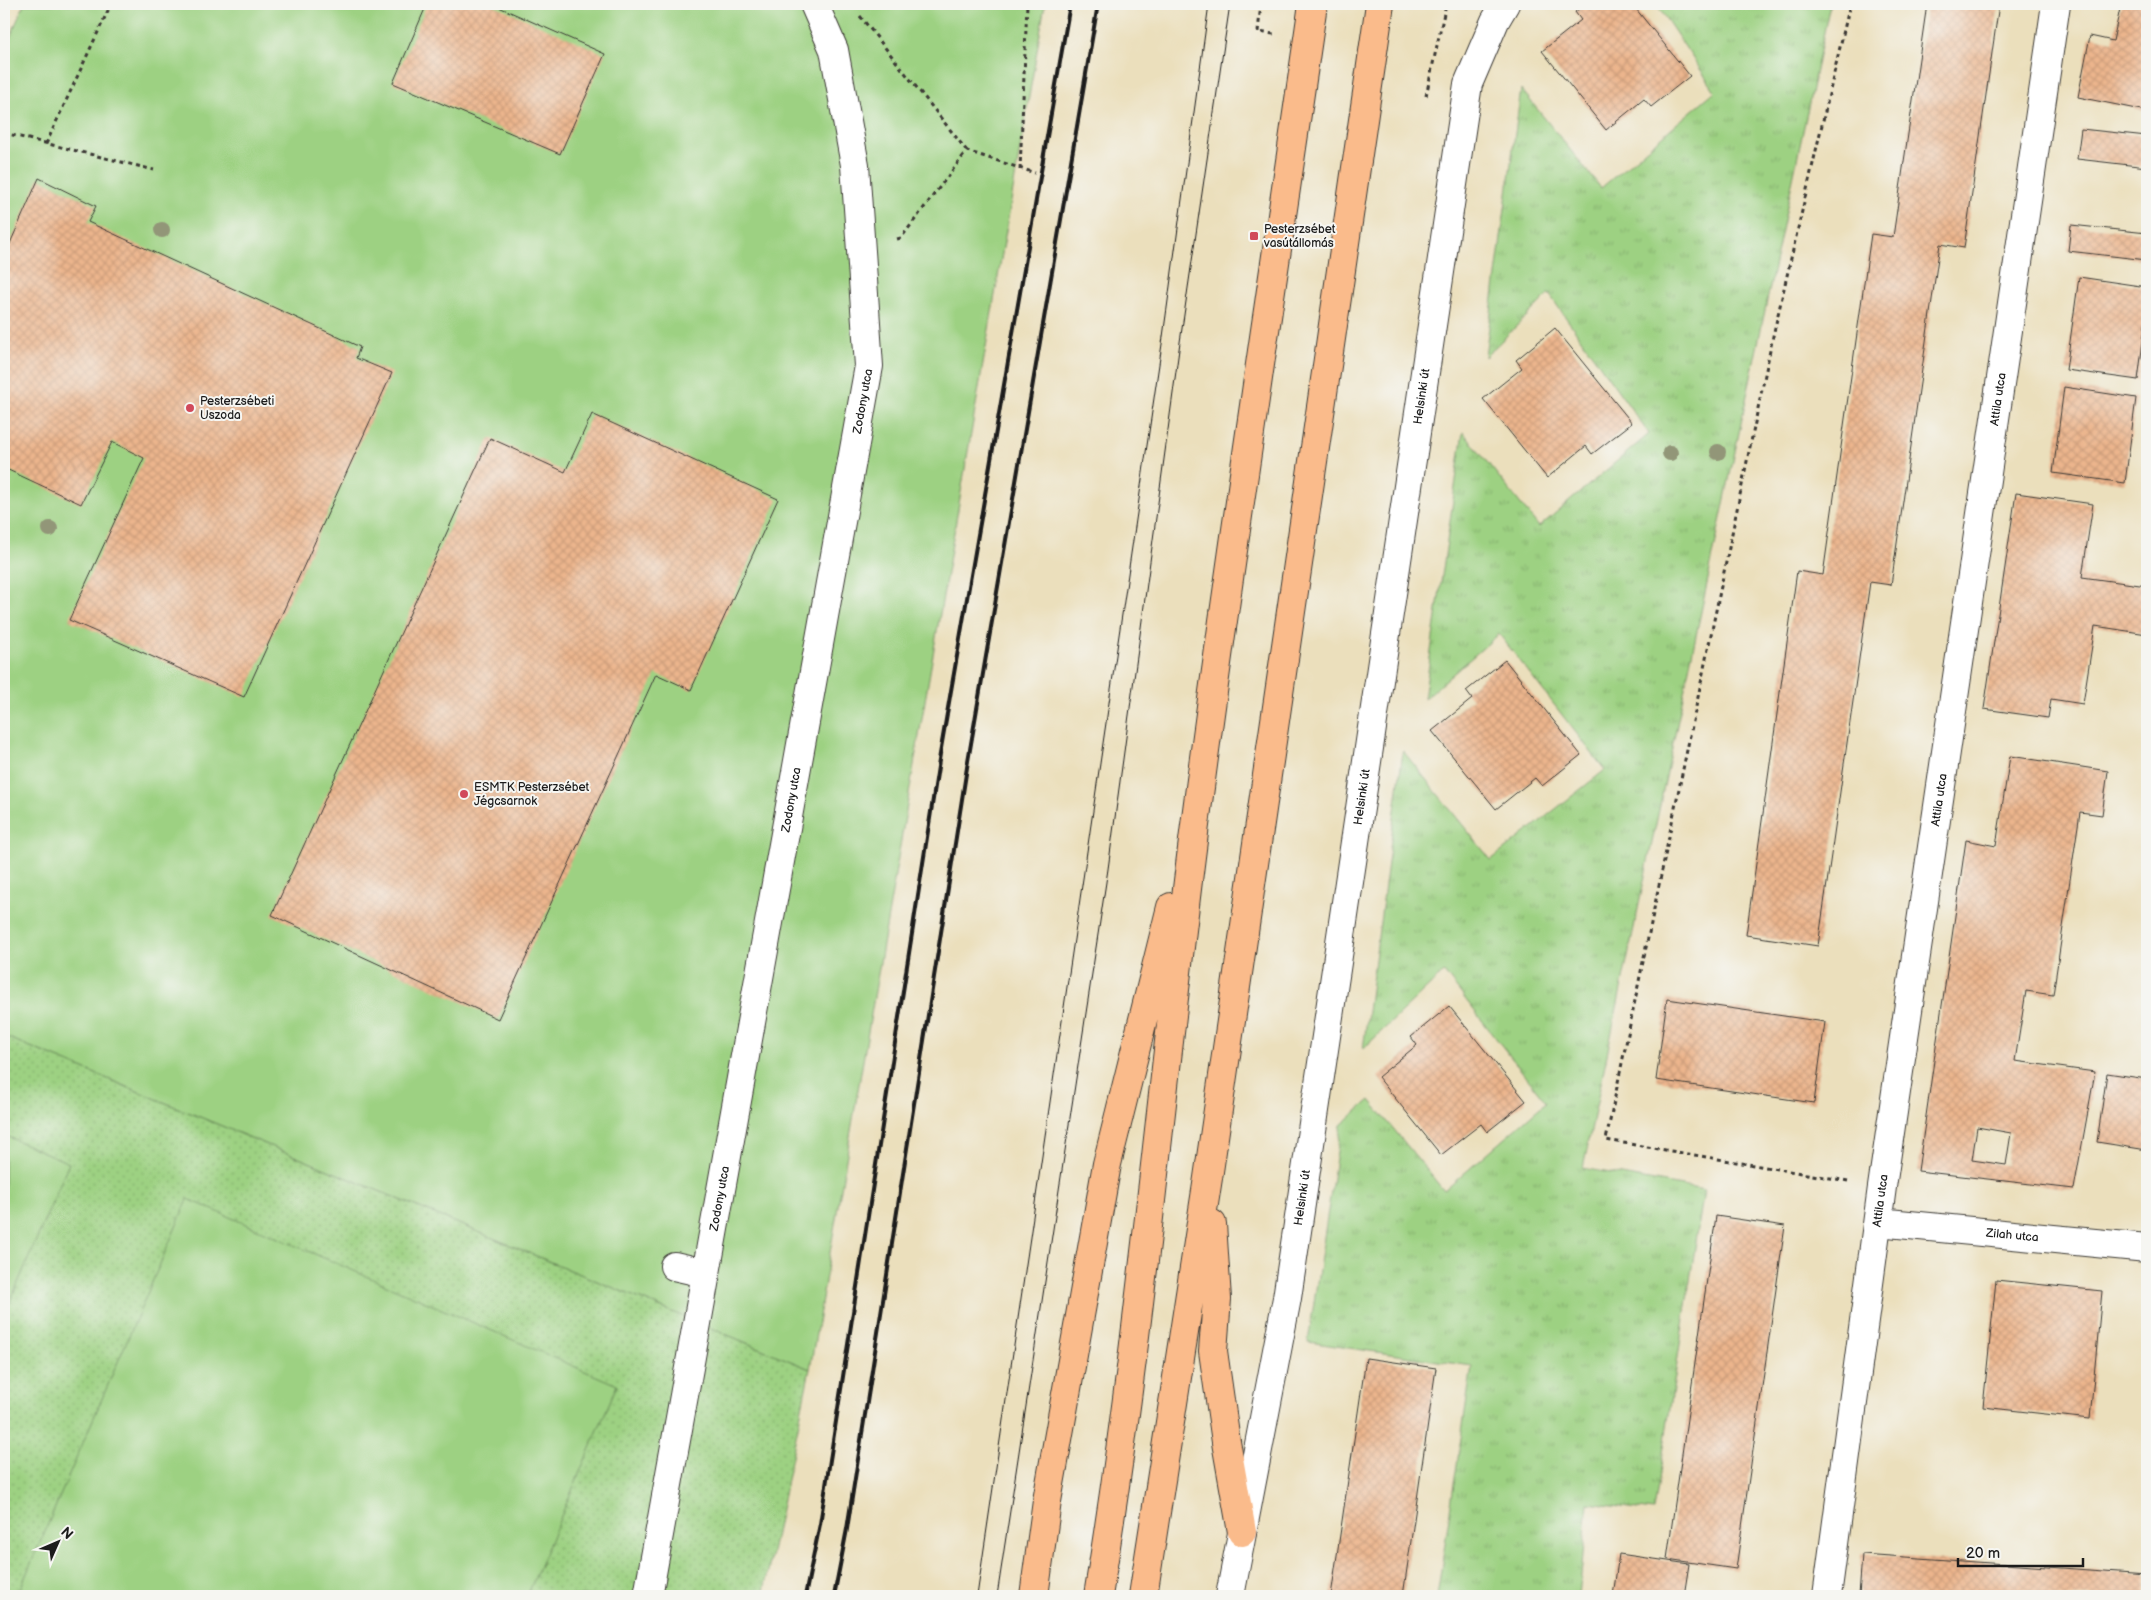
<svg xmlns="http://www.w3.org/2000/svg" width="2151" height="1600" font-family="'Balsamiq Sans',sans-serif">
<defs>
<pattern id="grass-dots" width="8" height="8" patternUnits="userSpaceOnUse" patternTransform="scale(1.25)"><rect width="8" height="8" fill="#9dd182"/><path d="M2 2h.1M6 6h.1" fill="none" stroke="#87b370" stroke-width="1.8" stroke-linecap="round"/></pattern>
<pattern id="park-tufts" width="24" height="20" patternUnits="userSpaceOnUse" patternTransform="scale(1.25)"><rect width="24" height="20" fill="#9dd182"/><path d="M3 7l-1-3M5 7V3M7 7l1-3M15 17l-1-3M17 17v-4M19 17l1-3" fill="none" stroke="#87b370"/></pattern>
<pattern id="building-cross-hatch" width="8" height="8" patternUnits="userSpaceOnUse" patternTransform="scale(1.25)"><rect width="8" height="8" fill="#ecb58d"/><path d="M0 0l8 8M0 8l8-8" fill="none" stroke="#ca9b79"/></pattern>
</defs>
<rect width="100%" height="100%" fill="#f6f6f2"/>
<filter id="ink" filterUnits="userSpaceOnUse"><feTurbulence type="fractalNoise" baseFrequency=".02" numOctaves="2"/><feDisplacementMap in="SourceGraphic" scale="10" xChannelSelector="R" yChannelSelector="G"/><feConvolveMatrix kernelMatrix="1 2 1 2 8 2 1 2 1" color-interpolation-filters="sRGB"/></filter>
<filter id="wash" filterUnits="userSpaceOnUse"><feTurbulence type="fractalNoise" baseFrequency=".0096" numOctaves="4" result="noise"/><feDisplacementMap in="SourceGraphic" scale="20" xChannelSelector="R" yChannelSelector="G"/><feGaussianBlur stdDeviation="1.12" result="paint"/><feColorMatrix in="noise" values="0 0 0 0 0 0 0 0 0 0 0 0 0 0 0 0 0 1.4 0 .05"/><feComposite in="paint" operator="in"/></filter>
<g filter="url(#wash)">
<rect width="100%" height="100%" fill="#ebdfbc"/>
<path fill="url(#grass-dots)" stroke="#5c764f" d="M4,1036L810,1369L763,1596H4Z"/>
<path fill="url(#park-tufts)" stroke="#5c764f" d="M1656,4H1830L1583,1168L1704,1190L1654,1511L1588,1503L1579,1596H1437L1472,1366L1308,1342L1341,1125L1370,1100L1444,1191L1546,1102L1444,972L1363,1049L1403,751L1491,860L1605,770L1499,634L1424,699L1463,432L1539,527L1649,434L1549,294L1485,357L1521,89L1601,188L1715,91Z"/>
<path fill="#9dd182" stroke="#5c764f" d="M24,4H1045L810,1369L4,1036V52Z
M4,1135L69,1163L4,1316Z
M188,1199L617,1385L527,1596H17Z"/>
<g id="blocks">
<path fill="url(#building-cross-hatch)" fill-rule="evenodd" d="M427,4H492L605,54L560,154L393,83Z
M1585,4H1632L1690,76L1651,107L1644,99L1606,130L1542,51L1581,20L1575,12Z
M1927,4H1999L1964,248L1940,244L1891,585L1870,582L1818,946L1746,935L1797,571L1823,575L1871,234L1893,237Z
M2121,4H2147V111L2078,97L2090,36L2113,41Z
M2081,129L2147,136V167L2077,159Z
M39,178L96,206L88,222L360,347L356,358L392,373L244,697L69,620L144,458L112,442L81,504L4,468V257Z
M2071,225L2147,233V260L2068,251Z
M2079,277L2147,287V311L2138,380L2066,370Z
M1555,328L1632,423L1592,454L1586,446L1547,478L1483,399L1522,368L1516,360Z
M2064,387L2136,398L2125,483L2053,473Z
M592,414L778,499L691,690L656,674L498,1019L272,915L490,438L565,472Z
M2016,493L2093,504L2082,577L2147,586V634L2095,626L2083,704L2051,699L2048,718L1984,709Z
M1505,660L1581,755L1542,786L1535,778L1496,809L1432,731L1472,699L1466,691Z
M2010,756L2108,771L2102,815L2080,812L2053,995L2026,991L2015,1061L2095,1072L2074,1189L1918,1171L1966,840L1996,846ZM1977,1127L2011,1133L2006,1165L1972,1160Z
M1667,999L1825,1022L1814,1103L1656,1080Z
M1449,1006L1526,1101L1487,1132L1481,1124L1441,1155L1378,1077L1417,1045L1411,1037Z
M2107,1073L2147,1079V1150L2097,1142Z
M1716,1216L1785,1226L1736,1569L1667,1559Z
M1996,1280L2102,1291L2090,1419L1983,1407Z
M1366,1358L1436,1368L1403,1596H1331Z
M1619,1554L1689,1564L1684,1596H1613Z
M1862,1554L2147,1574L2145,1596H1859Z"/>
</g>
</g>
<g filter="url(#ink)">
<use href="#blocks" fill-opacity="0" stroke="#3b3934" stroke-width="1"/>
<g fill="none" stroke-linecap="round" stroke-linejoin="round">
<g stroke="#3b3934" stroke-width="30">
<g id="minor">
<path id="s1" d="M1878,1222L2147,1248"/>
<path d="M674,1266L705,1273"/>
<path id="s2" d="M648,1596L869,366L855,165L834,50L814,4"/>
<path id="s3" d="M1230,1596L1287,1298L1468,84L1495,21L1505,4"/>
<path id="s4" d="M1827,1596L1882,1187L2056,4"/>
</g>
</g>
<g stroke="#3b3934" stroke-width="30">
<path id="major" d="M1212,1224L1217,1299L1213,1351L1226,1442L1242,1532
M1034,1596L1047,1501L1107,1164L1171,907
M1098,1596C1142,1331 1163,1062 1199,795C1234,531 1275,267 1313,4
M1143,1596L1208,1178L1380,4"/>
</g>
<path stroke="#3b3934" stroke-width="3" stroke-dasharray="4 4" stroke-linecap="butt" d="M1261,4L1258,32L1274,34
M1455,4L1462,7
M860,16L967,151
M1426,96L1446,4
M4,133L154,170
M46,144L111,4
M1020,170L1027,4
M897,239L901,238L967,151L1035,173
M1848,1181L1606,1140L1773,336L1850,4"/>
<use href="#minor" stroke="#fff" stroke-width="28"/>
<use href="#major" stroke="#fabb8b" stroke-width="28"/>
<path stroke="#1c1c1c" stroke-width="1" d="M977,1596L1162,344L1209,4
M997,1596L1108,869L1180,342L1230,4"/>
<path stroke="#1c1c1c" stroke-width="4" d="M805,1596L820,1524L940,754L1070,4
M834,1596L847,1529L968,761L1098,4"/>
</g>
<g fill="#929678">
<circle cx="162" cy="230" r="8"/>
<circle cx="1718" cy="452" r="8"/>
<circle cx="1670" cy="453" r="8"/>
<circle cx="50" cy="529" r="8"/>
</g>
</g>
<g fill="#d1495b" stroke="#f6f6f2" stroke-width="2">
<rect x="1249" y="231" width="10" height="10" rx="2.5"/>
<circle cx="190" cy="408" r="5"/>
<circle cx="464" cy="794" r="5"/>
</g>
<g text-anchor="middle" stroke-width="4" stroke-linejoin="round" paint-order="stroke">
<g font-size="12" fill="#1c1c1c" stroke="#f6f6f2" text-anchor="start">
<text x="1264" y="233">Pesterzsébet<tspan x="1264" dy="14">vasútállomás</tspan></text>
<text x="200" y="405">Pesterzsébeti<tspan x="200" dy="14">Uszoda</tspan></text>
<text x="474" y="791">ESMTK Pesterzsébet<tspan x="474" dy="14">Jégcsarnok</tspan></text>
</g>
<g font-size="12" fill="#1c1c1c" stroke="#f6f6f2">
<text dy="4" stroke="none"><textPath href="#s3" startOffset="1215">Helsinki út</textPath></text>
<text dy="4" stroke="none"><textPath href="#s4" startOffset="1209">Attila utca</textPath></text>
<text dy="4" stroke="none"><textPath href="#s2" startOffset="1214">Zodony utca</textPath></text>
<text dy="4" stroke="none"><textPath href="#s3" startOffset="810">Helsinki út</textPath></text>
<text dy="4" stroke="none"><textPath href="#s2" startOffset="809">Zodony utca</textPath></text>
<text dy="4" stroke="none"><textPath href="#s4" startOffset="804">Attila utca</textPath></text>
<text dy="4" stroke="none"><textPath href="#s2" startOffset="404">Zodony utca</textPath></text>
<text dy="4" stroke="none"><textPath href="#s3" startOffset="405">Helsinki út</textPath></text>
<text dy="4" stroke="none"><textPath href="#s4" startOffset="399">Attila utca</textPath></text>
<text dy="4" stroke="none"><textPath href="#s1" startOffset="135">Zilah utca</textPath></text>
</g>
</g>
<rect width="2151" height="1600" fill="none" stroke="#f6f6f2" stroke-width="20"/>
<g transform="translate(58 1542) rotate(45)" stroke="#f6f6f2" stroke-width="4" paint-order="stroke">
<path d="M0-4L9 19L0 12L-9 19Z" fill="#1c1c1c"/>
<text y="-8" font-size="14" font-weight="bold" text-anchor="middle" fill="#1c1c1c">N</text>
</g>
<path d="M1958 1558v8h125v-8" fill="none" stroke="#1c1c1c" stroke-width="2.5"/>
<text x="1966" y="1558" font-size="15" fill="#1c1c1c" stroke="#f6f6f2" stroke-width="4" paint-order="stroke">20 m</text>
</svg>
